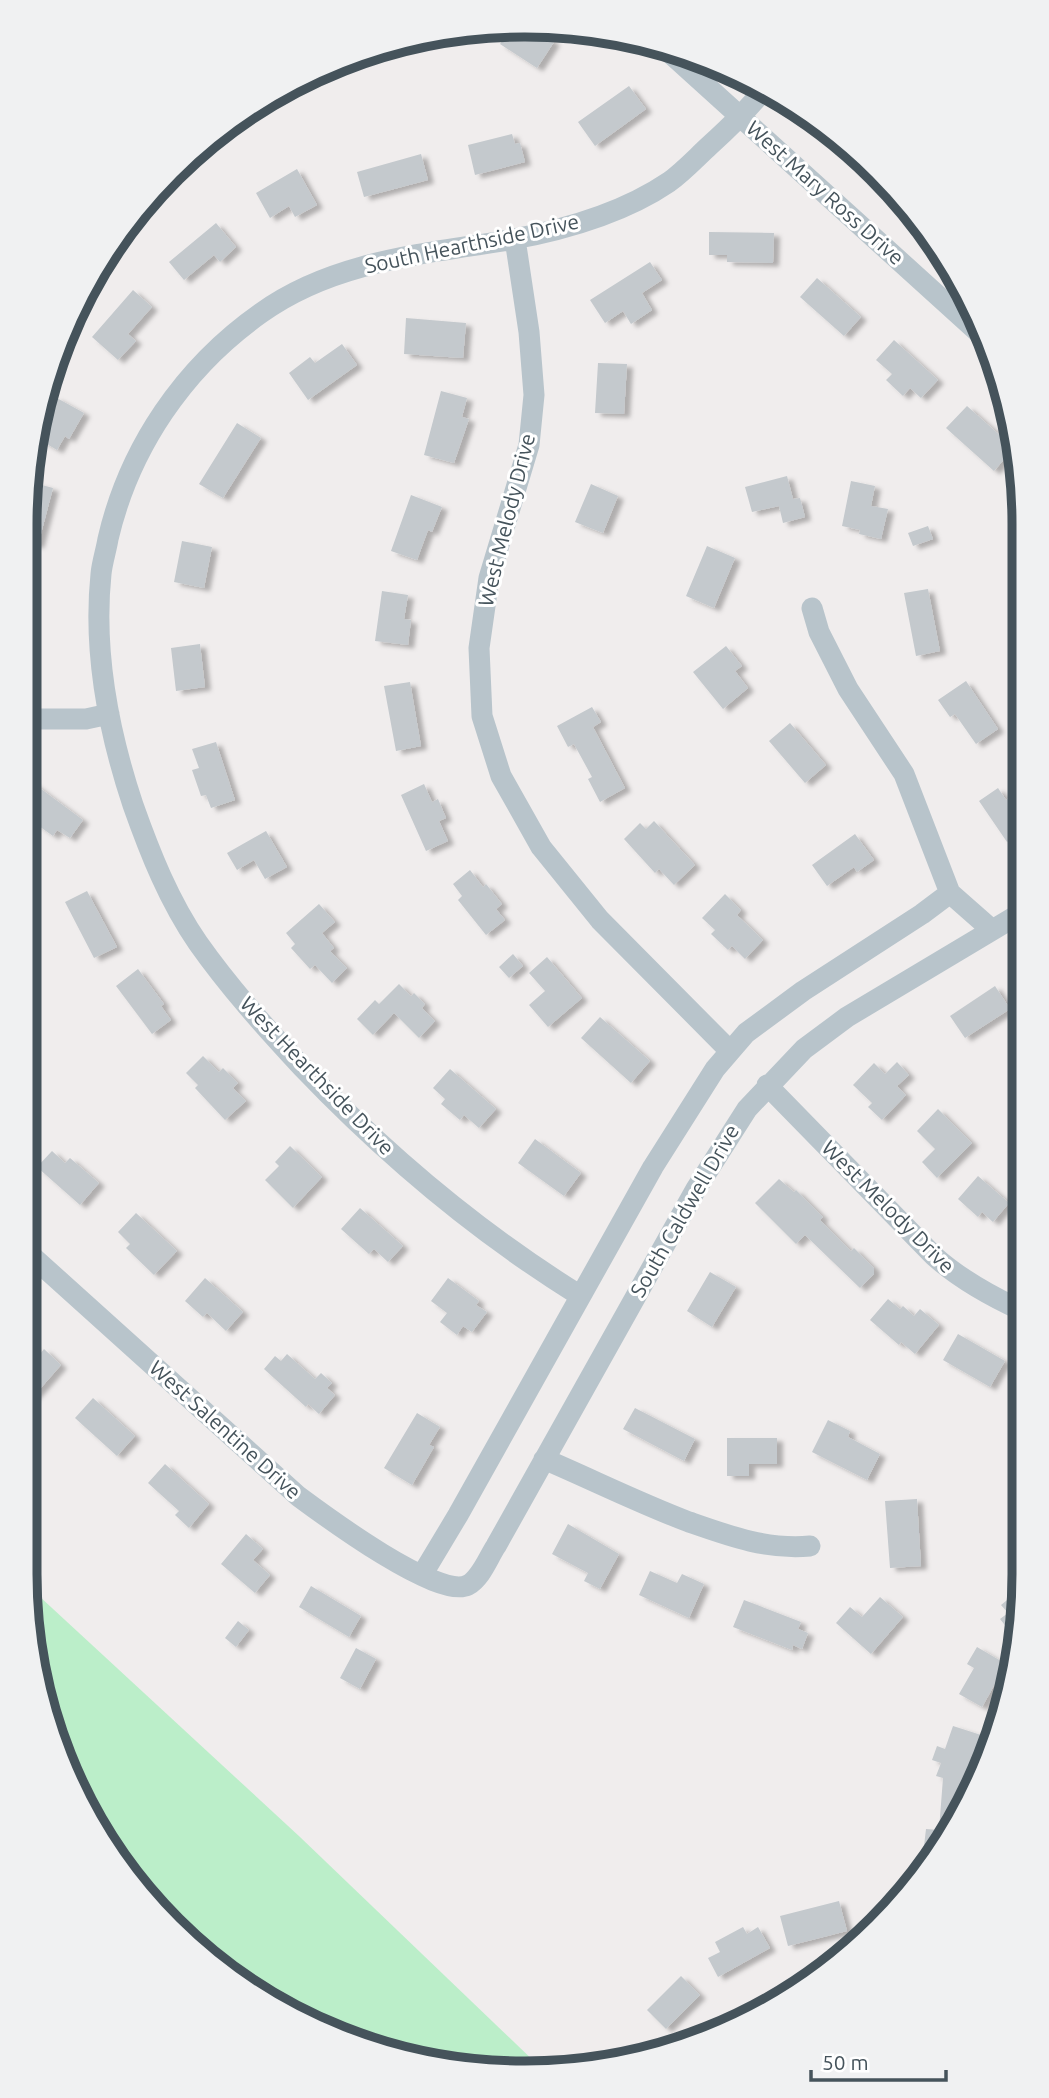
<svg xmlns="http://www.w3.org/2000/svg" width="1049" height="2098" font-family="Ubuntu,sans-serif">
<defs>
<filter id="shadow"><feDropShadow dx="6" dy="3.5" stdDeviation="2" flood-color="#0004"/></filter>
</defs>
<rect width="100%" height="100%" fill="#f0eded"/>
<path fill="#bbeec9" d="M26,1584L300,1837L541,2068L427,2064L333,2035L247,1989L128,1878L51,1735Z"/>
<path fill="#c4c9cd" filter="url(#shadow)" d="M530,26L554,42L537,68L500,44L503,40L485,28Z
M629,86L646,109L595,146L578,122Z
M512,134L515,144L520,143L525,162L475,175L468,145Z
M421,154L428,180L364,197L357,172Z
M297,169L317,205L295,217L289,206L270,218L256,193Z
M216,223L236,247L220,262L214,255L184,280L169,262Z
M709,232L774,233L773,263L727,262V255H709Z
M650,262L662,280L642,293L652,310L631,324L623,311L605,323L590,300Z
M817,278L861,317L844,336L800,297Z
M133,290L152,307L128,334L136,341L118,360L92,337Z
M406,318L466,323L463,358L404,354Z
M894,340L938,380L921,398L910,388L903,396L886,380L892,374L876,360Z
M342,344L357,365L308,400L289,373L310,357L315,363Z
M598,363L627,364L624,414L595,413Z
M441,391L467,398L462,417L469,419L454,463L424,455Z
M55,397L84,413L69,439L65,436L57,450L35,437L39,412L45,416Z
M967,406L1014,448L994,471L946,428Z
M237,423L261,438L223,498L199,484Z
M787,476L793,499L800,498L805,517L783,523L779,506L752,512L745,487Z
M27,481L53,488L38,545L25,542Z
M851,481L875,486L871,506L888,509L881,539L859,534L860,530L842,526Z
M591,484L618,496L603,533L575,522Z
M411,495L442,507L432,532L428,530L417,560L391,551Z
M928,526L933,539L913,546L908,533Z
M182,541L212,547L204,588L174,582Z
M707,546L735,558L714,608L686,596Z
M928,589L940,651L916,656L904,593Z
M382,591L408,595L404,619L411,620L408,645L375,641Z
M200,644L205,687L176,691L171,648Z
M726,646L742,666L735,671L748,688L723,709L693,672Z
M966,681L998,729L976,744L955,714L950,717L938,700Z
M410,682L421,746L396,751L384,686Z
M592,707L601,722L593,727L625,788L600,802L588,779L592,777L574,744L568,747L557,726Z
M790,723L826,765L805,783L769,741Z
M216,742L235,800L211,808L206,795L201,796L192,770L199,768L192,749Z
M33,783L83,820L70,838L57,830L53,836L25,816V794Z
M424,784L432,802L438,799L446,818L439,821L448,841L426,851L401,795Z
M998,788L1006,800L1021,790V832L1007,842L979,801Z
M654,821L695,865L674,885L659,869L655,873L624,839L640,823L646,829Z
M266,831L287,867L265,879L254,860L237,870L227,853Z
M855,834L874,860L857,872L854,867L827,886L812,865Z
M470,870L483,887L486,884L502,904L496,909L505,920L486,935L458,900L462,896L453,884Z
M87,891L117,947L94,958L65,902Z
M725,894L741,910L737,915L763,940L745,959L732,946L728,950L711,934L715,930L702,918Z
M319,904L335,922L322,933L334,948L330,951L347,968L332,983L315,965L310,969L291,948L295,944L286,933Z
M513,954L523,966L509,978L499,967Z
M547,957L582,998L548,1027L529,1005L545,991L529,973Z
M138,969L164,1004L161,1006L171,1020L152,1034L116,986Z
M399,984L411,996L414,993L425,1004L422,1008L435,1021L419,1038L394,1013L373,1035L357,1019L375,1000L379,1004Z
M995,986L1010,1009L965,1038L950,1016Z
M600,1017L650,1061L631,1083L581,1038Z
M203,1056L219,1072L223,1068L238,1083L233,1088L246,1101L225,1120L195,1088L198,1085L186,1073Z
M897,1062L909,1075L897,1086L906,1095L882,1120L868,1107L872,1103L853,1085L874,1063L885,1074Z
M450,1069L496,1109L479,1128L464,1115L460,1120L441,1104L445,1099L433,1088Z
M938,1109L972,1143L937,1178L922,1162L935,1149L917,1131Z
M535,1139L581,1173L564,1196L518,1163Z
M290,1146L322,1177L293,1208L265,1180L279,1166L275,1162Z
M52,1151L65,1163L70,1158L99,1183L80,1205L37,1167Z
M978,1176L1009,1203L993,1222L982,1212L978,1217L958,1199Z
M779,1179L794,1192L796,1190L823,1217L820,1220L851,1251L854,1248L874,1268V1274L860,1288L805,1235L796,1244L755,1203Z
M360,1208L403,1246L388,1262L374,1249L369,1254L341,1229Z
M136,1213L177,1251L154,1275L126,1248L130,1244L118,1232Z
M710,1272L736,1287L712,1327L687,1311Z
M205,1278L243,1312L226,1331L207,1313L203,1317L185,1301Z
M448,1278L479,1301L476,1305L487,1312L472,1332L463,1326L457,1335L440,1322L447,1313L431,1301Z
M888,1299L900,1309L903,1306L914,1316L920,1309L939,1325L915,1354L901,1342L899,1345L870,1320Z
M958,1334L1005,1361L990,1387L943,1360Z
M25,1340L40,1354L44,1349L61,1365L25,1406Z
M287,1354L315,1379L321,1373L332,1383L327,1388L335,1395L319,1414L308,1404L306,1407L264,1369L275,1356L281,1361Z
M93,1398L135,1436L117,1456L75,1418Z
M635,1408L695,1439L684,1461L623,1429Z
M417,1413L440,1427L429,1445L434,1447L412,1485L384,1468Z
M828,1420L850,1431L848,1437L880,1454L867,1480L812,1452Z
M727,1438H777V1464H749V1476H727Z
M165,1464L209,1504L189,1528L175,1515L179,1511L148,1483Z
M917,1499L921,1566L890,1568L885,1501Z
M568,1524L619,1554L600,1589L584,1581L588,1573L552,1554Z
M246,1534L263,1549L253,1560L270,1575L255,1593L221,1564Z
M650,1571L677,1583L682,1574L704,1584L689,1618L639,1595Z
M311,1586L361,1616L349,1637L299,1607Z
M1023,1587L1020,1628L1012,1634L1000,1619L1008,1613L1001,1605Z
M880,1597L903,1617L871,1654L836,1623L850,1607L862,1617Z
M744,1600L801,1622L798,1629L808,1633L802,1649L793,1645L792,1650L733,1627Z
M238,1621L249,1630L236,1647L225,1638Z
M977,1647L1006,1664L982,1707L959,1694L974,1668L967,1664Z
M356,1648L376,1659L360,1689L340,1678Z
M953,1726L981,1735L958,1803H967L935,1847L924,1846L926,1829L939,1830L943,1778L936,1776L941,1763L932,1760L937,1746L945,1749Z
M839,1901L847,1931L788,1946L780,1916Z
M743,1927L747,1934L758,1927L770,1948L718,1977L708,1958L720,1952L715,1942Z
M681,1976L700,1995L666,2029L647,2010Z"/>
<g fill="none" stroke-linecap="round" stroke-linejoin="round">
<path stroke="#b8c4cb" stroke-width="21" d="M660,44L989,342
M515,239L529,332L534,395L529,445L489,578L479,648L482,716L501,776L541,847L600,920L730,1051
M812,608L819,632L848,689L904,774L950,893L992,930
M25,719H86L109,714
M767,1085L934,1256C961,1280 990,1296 1023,1311
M25,1250L298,1496C325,1516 438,1600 468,1585C481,1578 488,1558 496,1546L696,1189L747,1109L804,1049L847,1017L1021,913
M579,1295C476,1231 385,1154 302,1067C265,1027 229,987 198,943C169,901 150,853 133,805C109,733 93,651 101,574C102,563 106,551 108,539C129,448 184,367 261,313C333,261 424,254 509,240C564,230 622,214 669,182C683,172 696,158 709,146C729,128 748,110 765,88
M544,1459C593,1480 639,1503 689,1522C729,1536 767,1550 810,1546
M422,1575L458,1515L653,1167L715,1069L746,1033L803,991L922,914L950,893"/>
</g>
<g text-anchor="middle" stroke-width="6" stroke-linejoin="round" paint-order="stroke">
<g font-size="21" fill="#45535b" stroke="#fff">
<text transform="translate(825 193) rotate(42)" y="7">West Mary Ross Drive</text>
<text transform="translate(472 244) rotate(-12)" y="7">South Hearthside Drive</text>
<text transform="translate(507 520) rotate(-76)" y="7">West Melody Drive</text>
<text transform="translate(317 1076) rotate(46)" y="7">West Hearthside Drive</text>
<text transform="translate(888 1207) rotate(45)" y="7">West Melody Drive</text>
<text transform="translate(685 1211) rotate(-60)" y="7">South Caldwell Drive</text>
<text transform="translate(225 1430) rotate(42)" y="7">West Salentine Drive</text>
</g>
</g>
<path d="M0 0H1049V2098H0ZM524 37H525A487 487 0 0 1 1012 524V1574A487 487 0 0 1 525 2061H524A487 487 0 0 1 37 1574V524A487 487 0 0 1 524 37Z" fill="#f0f1f2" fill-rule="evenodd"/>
<path fill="none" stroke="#45535b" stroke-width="9" d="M524 37H525A487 487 0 0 1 1012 524V1574A487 487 0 0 1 525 2061H524A487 487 0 0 1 37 1574V524A487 487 0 0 1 524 37Z"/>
<path d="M811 2070v10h135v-10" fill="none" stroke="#45535b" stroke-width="3.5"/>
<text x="822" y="2070" font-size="21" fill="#45535b" stroke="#ffffff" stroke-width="5" paint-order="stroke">50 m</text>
</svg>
